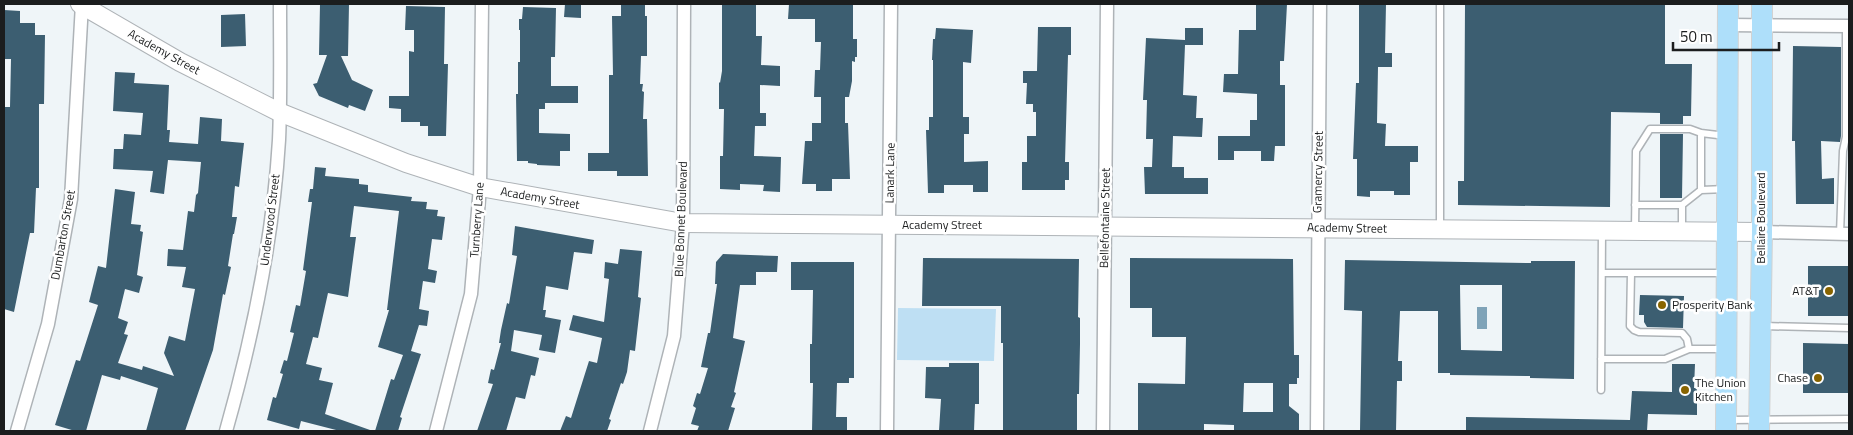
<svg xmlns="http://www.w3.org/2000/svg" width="1853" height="435" font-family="'Titillium Web',sans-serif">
<rect width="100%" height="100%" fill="#eff5f8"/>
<path fill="#bedff3" d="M898,308L996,309L994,361L897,360Z"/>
<path fill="#7fa3b8" d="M1477,307H1487V329H1477Z"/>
<path fill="#3c5e71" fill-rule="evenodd" d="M320,4H349L348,56H341L352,80L373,90L365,111L349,105L348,108L319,96L313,84L317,83L327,55H319Z
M565,4H581V18L564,17Z
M621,4H645V16H647V56H641L640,84H643L642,91L644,92L643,119H647L648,176H617V171H588V153H609V75H613L612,16H621Z
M722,4H756V36H762L761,65L780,66V86L760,85V113H766V126H755L754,156L781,157L780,192L763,191L764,185L740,184V190L720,189V156H723L724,109H719V82L720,83L722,71Z
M789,4H853V39H857V57H855V62L852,61V81L849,97H845V123H848L850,179H832V191H816V184H802L805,141H812V123H821V97H814L815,70H820L821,42H815V19H788Z
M1256,4H1287L1284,61H1280V85H1285V146H1275L1274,161H1261V151H1234V160H1218V136H1250V120H1257V94L1223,92L1224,74H1238L1239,30H1256Z
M1359,4H1386L1385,53H1392V67H1378L1377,123L1386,124L1385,146H1418V162H1410V195H1394V191H1370V197L1357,196V159H1353L1356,83H1359Z
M1465,4H1665V64H1692L1691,116H1683V124H1660V113L1611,112L1610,207L1458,205V181H1464Z
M406,6L445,7L444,64H448L446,136H428V126H420V122H401V109L389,108V96H409V51L414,52V30H405Z
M523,7L556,8L555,57H551V86H578V103H545V109H539V133L570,134V151H560V166L537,165V164L528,163V161H517L516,94H518V62H520V30H519V19H522Z
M4,10L20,11V23H35V35H45L44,104H39V188H36L34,233H30L14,312L4,309V107H10L11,59H4Z
M245,14L246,46L221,47V15Z
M1038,27H1071V55H1068L1065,162H1069V180H1065V190H1022V162H1027V136H1036V112H1033V104H1026L1027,83H1023V71H1037Z
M936,28L973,30L971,63L963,62V117H969V134H964V162L988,161V192H973V185H944V193H928L926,130H929V117H933V60H932L933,39H935Z
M1185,28H1203V45H1185L1183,95L1197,96L1196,118H1203L1202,137L1173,136L1172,167H1184V178H1208V194H1145L1144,167H1152L1153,139H1146L1147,100H1143L1146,38L1185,40Z
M1793,46L1841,47V136L1840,142L1821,141L1822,179L1834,178V204H1796L1795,141H1792Z
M115,72L135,73L134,83L169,85L167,130H170L169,142L198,144L200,117L222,119L221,141L244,143L239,187L235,186L232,217H237L234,234H233L228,266L231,267L225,295L223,294L213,350L185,431H146L158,388L121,376L120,380L102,375L86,431H75L55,425L76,360L80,361L98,305L89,302L98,266L106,268L115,189L135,192L131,224L141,225L140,231L143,232L137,275L143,277L139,293L125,289L118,318L128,322L124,334L128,335L118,363L142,370L143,366L174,376L164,353L169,336L185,341L195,289L182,287L186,267L167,266L168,249L183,250L188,211L194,212L196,195L198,193L201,162L168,160L164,194L150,192L153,171L113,169L114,149H123L124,134L141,135L143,113L113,111Z
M1660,134H1683L1682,198H1660Z
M315,167L326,168L325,176L359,179V184L368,185V192L412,197L411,201L427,202L426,209L438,210L437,216L445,217L442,240L432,239L428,269L437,271L435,283L423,281L419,309L429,311L427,326L419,325L411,351L421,354L400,417L402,418L398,431H375L391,379L394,380L403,355L378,347L389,310H387L399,211L354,206L350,237H356L348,297L328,293L318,338L313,337L306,364L322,368L319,380L333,383L325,414L370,430V431H340L301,421L299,429L267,420L273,397L276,398L283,374L280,373L284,360L287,361L294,333L290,332L296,305L300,306L306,271L303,270L312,202H308L310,189H313Z
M515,226L594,240L592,254L574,252L568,290L546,286L543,310H546L545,317L561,320L555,353L539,350L542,335L514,330L511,351L539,358L535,376L531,375L525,399L516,397L506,431H477L493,384L488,383L491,369L494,370L501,343H499L501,330L507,303L509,304L517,256L512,255Z
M620,249L642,251L638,297L641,298L635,351L630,350L627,372L623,384L621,383L609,419L611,420L607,431H560L566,416L571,418L589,361L597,363L602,338L569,330L573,315L604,322L609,279L604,278L605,262L618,264Z
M723,254L778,256L777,272H756V285H740L733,338L745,341L734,392L736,393L731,407L735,408L728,431H697L699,426L691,424L696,408L693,406L697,393L700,394L708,368L701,367L708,333H710L717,284H715L716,262Z
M923,258L1079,259L1078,317L1080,318V344L1079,394H1077V431H1003V343H1001V306H922Z
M1130,258L1293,259L1294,355H1299V378H1297V384H1289V406L1299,414V431H1234V425L1204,424V431H1138V383L1185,384L1186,337H1152V308H1130ZM1244,383H1273V412H1243Z
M1345,260L1531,263V261H1575L1574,379L1530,378V376L1450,375V373H1438V311H1400L1398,361H1402V381H1397L1396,431H1360L1362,311L1344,310ZM1460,285H1502V351L1461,350Z
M791,262H854V378H849V383H837L836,417H847V431H812L813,383H810V344H812L813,290H791Z
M1808,266H1849V316H1808Z
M1640,295L1684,296L1683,328L1647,327L1644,322V315H1639Z
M1803,343L1849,344V393H1803Z
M949,363H979V404H975L974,431H939L941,399L925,398L926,367H949Z
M1672,364H1695L1694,388H1697V415L1648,414L1647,431H1466V417L1630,420L1632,391L1672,392Z"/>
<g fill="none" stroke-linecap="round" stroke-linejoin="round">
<g stroke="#aeb3b7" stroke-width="9">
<path id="lane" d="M1701,133V190L1726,189
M1635,205H1682V229
M1682,205L1701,190
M1440,228V4
M1635,230L1636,151L1650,129H1690L1701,133L1726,136
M1840,234L1843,151L1846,137V26
M1602,273H1723
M1631,273L1630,326L1634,330L1639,332L1682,333L1687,339L1689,349
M1764,326L1849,328
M1601,359H1665L1689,349H1725
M1601,390L1602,231
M1728,420L1849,419"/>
</g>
<g stroke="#aeb3b7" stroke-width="15">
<path id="street" d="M1728,25L1849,26
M1762,232L1849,234
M17,431L48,324L71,199L82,4
M226,431C253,336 273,239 279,140C281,95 280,49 280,4
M436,431L471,294L480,187L482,4
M650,431L674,336L683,223L684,4
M887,431L891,4
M1103,431L1107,4
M1317,431L1320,4"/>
</g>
<g stroke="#aeb3b7" stroke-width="20">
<path id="secondary" d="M80,4L180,62L279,112L406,163L480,187L683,223L1762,232"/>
</g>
<g stroke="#d1d2d2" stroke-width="22">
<path id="primary" d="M1726,431L1728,4
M1759,431L1762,232V4"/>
</g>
<use href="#lane" stroke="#fff" stroke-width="6"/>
<use href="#street" stroke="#fff" stroke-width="12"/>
<use href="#secondary" stroke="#fff" stroke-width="18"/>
<use href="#primary" stroke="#aedffa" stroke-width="20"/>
</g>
<g fill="#886400" stroke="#fff" stroke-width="2">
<circle cx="1829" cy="291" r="5"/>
<circle cx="1662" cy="305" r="5"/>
<circle cx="1818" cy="378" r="5"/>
<circle cx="1685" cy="390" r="5"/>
</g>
<g text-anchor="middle" stroke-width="5" stroke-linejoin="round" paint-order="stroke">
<g font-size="12" fill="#1b1d1e" stroke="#fff">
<text transform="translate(164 52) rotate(29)" y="4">Academy Street</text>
<text transform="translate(1318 172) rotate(-89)" y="4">Gramercy Street</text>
<text transform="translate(890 173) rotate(-89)" y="4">Lanark Lane</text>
<text transform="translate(540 198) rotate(10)" y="4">Academy Street</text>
<text transform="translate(1105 218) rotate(-89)" y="4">Bellefontaine Street</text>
<text transform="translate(1761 218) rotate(-90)" y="4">Bellaire Boulevard</text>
<text transform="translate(681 219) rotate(-88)" y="4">Blue Bonnet Boulevard</text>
<text transform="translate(270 220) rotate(-83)" y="4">Underwood Street</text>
<text transform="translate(477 220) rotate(-86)" y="4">Turnberry Lane</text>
<text x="942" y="229">Academy Street</text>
<text transform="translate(1347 228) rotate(1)" y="4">Academy Street</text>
<text transform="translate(63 235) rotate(-80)" y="4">Dumbarton Street</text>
</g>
<g font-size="12" fill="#1b1d1e" stroke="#fff" text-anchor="end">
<text x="1819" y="295">AT&amp;T</text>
<text x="1672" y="309" text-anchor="start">Prosperity Bank</text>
<text x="1808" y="382">Chase</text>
<text x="1695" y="387" text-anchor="start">The Union<tspan x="1695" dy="14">Kitchen</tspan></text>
</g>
</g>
<rect width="1853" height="435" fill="none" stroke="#1b1d1e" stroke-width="10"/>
<path d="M1673 42v8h106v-8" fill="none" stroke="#1b1d1e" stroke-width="2.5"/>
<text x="1680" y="42" font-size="15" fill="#1b1d1e" stroke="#ffffff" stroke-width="4" paint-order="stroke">50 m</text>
</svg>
